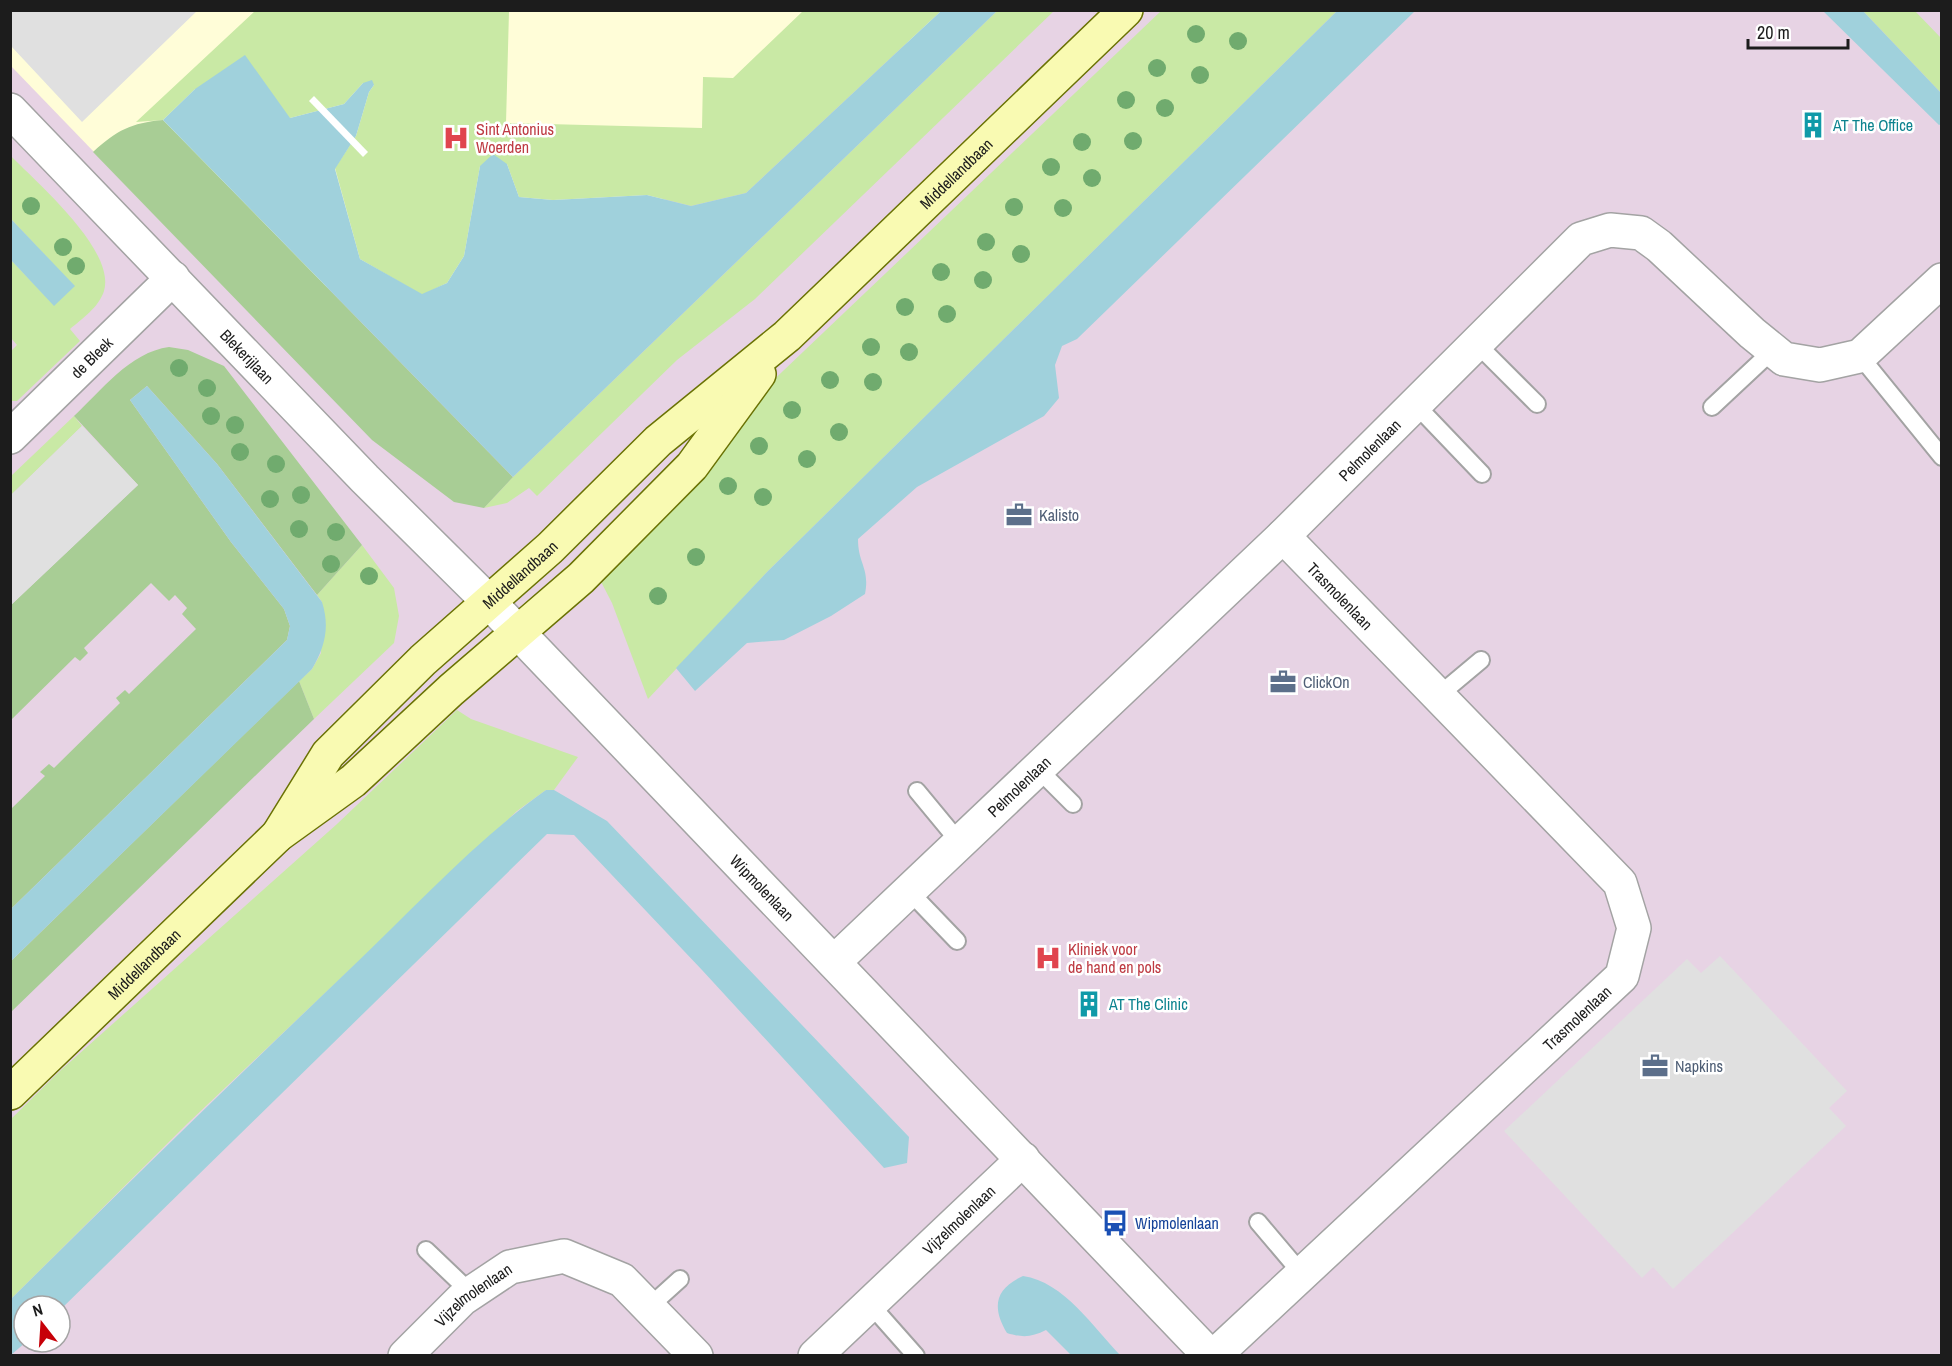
<svg xmlns="http://www.w3.org/2000/svg" width="1952" height="1366" font-family="'Archivo Narrow',sans-serif">
<rect width="100%" height="100%" fill="#ede9e1"/>
<path fill="#e7d3e4" fill-rule="evenodd" d="M10,11H1941V1355H11ZM24,1306H60V1342H24Z"/>
<path fill="#fffdd8" d="M11,11H957L448,339L151,211L11,66Z"/>
<path fill="#c9e9a5" d="M255,11H509L506,123L702,128L703,77L733,78L803,11H941L746,193L691,206L647,195L553,200L519,197L507,164L480,166L464,256L447,283L422,295L360,259L335,168L356,136L369,92L374,85L363,83L344,104L290,118L195,89L163,120L136,122Z
M997,11H1054L755,299L677,360L537,496L529,488L507,503L484,508L513,477Z
M1161,11H1337L768,571L648,699L612,603L597,574L760,393Z
M1863,11H1915L1941,38V93Z
M10,155C37,183 116,250 104,291C99,307 82,319 70,329L80,341L17,401H10L11,351L17,345L11,338V260L54,305L74,286L11,219Z
M74,416L82,426L11,495V476Z
M362,545L394,588L399,616L394,643L314,719L299,681L312,669L321,653L322,602L317,595Z
M457,710L471,719L578,757L554,790H546L517,811L188,1123L11,1299V1119L61,1070L337,824Z"/>
<path fill="#a8cd95" d="M163,120L513,477L484,508L454,502L372,440L93,152C117,130 131,123 163,120Z
M169,347L188,350L224,366L362,545L317,595L217,464L147,386L130,400L231,542L284,609L290,626L287,640L11,909V809L45,776L40,772L49,764L54,768L120,703L116,698L125,690L129,694L196,629L182,614L187,608L175,595L169,601L151,583L84,648L88,653L80,661L75,657L11,720V605L138,485L74,416C101,391 130,352 169,347Z
M299,681L314,719L11,1012V961Z"/>
<path fill="#e0e0e0" d="M11,10H197V11L82,122L11,46Z
M82,426L138,485L11,605V495Z
M1720,956L1847,1091L1829,1108L1846,1126L1673,1289L1653,1267L1642,1278L1504,1131L1687,959L1701,973Z"/>
<path fill="#a0d1dc" d="M941,11H997L513,477L163,120L195,89L245,55L290,118L344,104L363,83L372,80L374,85L369,92L356,136L335,169L360,259L422,294L447,283L464,256L480,166L493,154L507,164L519,197L553,200L647,195L691,206L746,193Z
M1337,11H1415L1077,339L1062,346L1055,365L1059,398L1044,416L917,487L858,539C858,564 870,568 865,594L831,616L784,640L747,643L695,691L676,668L768,571Z
M1823,11H1863L1941,93V124L1939,125Z
M11,219L75,286L54,306L11,260Z
M147,386L217,464L322,602C330,627 325,647 312,669L11,961V909L287,640L290,626L284,609L231,542L130,400Z
M546,790H554L607,821L909,1137L907,1163L884,1168L702,970L574,835L547,834L60,1310V1306H24V1342H26L11,1355V1299C124,1187 237,1077 352,967C415,907 476,840 546,790Z
M1023,1276C1064,1282 1093,1327 1120,1355H1071L1046,1330C1032,1337 1023,1338 1007,1333C992,1308 994,1289 1023,1276Z"/>
<path fill="#fff" d="M314,96L368,152L363,157L309,101Z"/>
<g fill="none" stroke-linecap="round" stroke-linejoin="round">
<g stroke="#a3a3a3" stroke-width="20">
<path id="service" d="M1476,343L1537,404
M1860,356L1942,457
M1415,404L1482,474
M1712,407L1773,350
M1438,696L1481,660
M1038,769L1073,804
M917,791L960,843
M909,891L957,941
M1258,1222L1302,1274
M426,1250L471,1293
M870,1304L916,1356
M649,1307L680,1279"/>
</g>
<g stroke="#a3a3a3" stroke-width="36">
<g id="minor">
<path id="s1" d="M10,110L365,479L488,601L1210,1356"/>
<path id="s2" d="M10,437L173,278"/>
<path id="s3" d="M834,962L1283,536L1581,239L1610,230L1641,233L1659,246L1752,333L1784,359L1820,365L1860,356L1942,280"/>
<path id="s4" d="M405,1356L462,1299L510,1267L564,1256L622,1280L696,1356"/>
<path id="s5" d="M815,1356L1023,1159"/>
<path id="s6" d="M1214,1356L1622,976L1634,928L1620,883L1283,536"/>
</g>
</g>
<g stroke="#6a7204" stroke-width="36">
<g id="secondary">
<path id="s7" d="M278,835L328,754L423,660L550,548L658,441L787,336L1126,10"/>
<path id="s8" d="M10,1093L278,835L353,781L451,690L581,578L692,466L759,374"/>
</g>
</g>
<use href="#service" stroke="#fff" stroke-width="16"/>
<use href="#minor" stroke="#fff" stroke-width="33"/>
<use href="#secondary" stroke="#f9fab2" stroke-width="33"/>
</g>
<g fill="#70ab6e">
<circle cx="1196" cy="34" r="9"/>
<circle cx="1238" cy="41" r="9"/>
<circle cx="1157" cy="68" r="9"/>
<circle cx="1200" cy="75" r="9"/>
<circle cx="1126" cy="100" r="9"/>
<circle cx="1165" cy="108" r="9"/>
<circle cx="1133" cy="141" r="9"/>
<circle cx="1082" cy="142" r="9"/>
<circle cx="1051" cy="167" r="9"/>
<circle cx="1092" cy="178" r="9"/>
<circle cx="31" cy="206" r="9"/>
<circle cx="1014" cy="207" r="9"/>
<circle cx="1063" cy="208" r="9"/>
<circle cx="986" cy="242" r="9"/>
<circle cx="63" cy="247" r="9"/>
<circle cx="1021" cy="254" r="9"/>
<circle cx="76" cy="266" r="9"/>
<circle cx="941" cy="272" r="9"/>
<circle cx="983" cy="280" r="9"/>
<circle cx="905" cy="307" r="9"/>
<circle cx="947" cy="314" r="9"/>
<circle cx="871" cy="347" r="9"/>
<circle cx="909" cy="352" r="9"/>
<circle cx="179" cy="368" r="9"/>
<circle cx="830" cy="380" r="9"/>
<circle cx="873" cy="382" r="9"/>
<circle cx="207" cy="388" r="9"/>
<circle cx="792" cy="410" r="9"/>
<circle cx="211" cy="416" r="9"/>
<circle cx="235" cy="425" r="9"/>
<circle cx="839" cy="432" r="9"/>
<circle cx="759" cy="446" r="9"/>
<circle cx="240" cy="452" r="9"/>
<circle cx="807" cy="459" r="9"/>
<circle cx="276" cy="464" r="9"/>
<circle cx="728" cy="486" r="9"/>
<circle cx="301" cy="495" r="9"/>
<circle cx="763" cy="497" r="9"/>
<circle cx="270" cy="499" r="9"/>
<circle cx="299" cy="529" r="9"/>
<circle cx="336" cy="532" r="9"/>
<circle cx="696" cy="557" r="9"/>
<circle cx="331" cy="564" r="9"/>
<circle cx="369" cy="576" r="9"/>
<circle cx="658" cy="596" r="9"/>
</g>
<defs>
<g id="building-bare" transform="scale(2.07)"><path d="M-4-6H4V6H1V3H-1V6H-4ZM-2.5-4.3h1.7v1.8h-1.7ZM.8-4.3h1.7v1.8H.8ZM-2.5-1h1.7V.8h-1.7ZM.8-1h1.7V.8H.8Z" fill="#0f9aa8" stroke="#fff" stroke-width="2.5" paint-order="stroke"/></g>
<g id="hospital-bare" transform="scale(2.07)"><path d="M-5-5h3v3.5h4V-5h3V5h-3V1.5h-4V5h-3Z" fill="#e0444e" stroke="#fff" stroke-width="2.5" paint-order="stroke"/></g>
<g id="office-bare" transform="scale(2.07)"><path d="M-6-3h4V-5.5h4V-3h4V5H-6ZM-1-4.5V-3h2v-1.5ZM-6 0V1H6V0Z" fill="#5c6f8a" stroke="#fff" stroke-width="2.5" paint-order="stroke"/></g>
<g id="bus-bare" transform="scale(2.07)"><path d="M-5-6H5V4H4V6H2V4H-2V6H-4V4H-5ZM-3.5-4V0h7V-4ZM-3.5 1.2v1.5H-2V1.2ZM2 1.2v1.5H3.5V1.2Z" fill="#1a4fb4" stroke="#fff" stroke-width="2.5" paint-order="stroke"/></g>
</defs>
<g fill-rule="evenodd">
<use href="#building-bare" x="1813" y="125"/>
<use href="#hospital-bare" x="456" y="138"/>
<use href="#office-bare" x="1019" y="515"/>
<use href="#office-bare" x="1283" y="682"/>
<use href="#hospital-bare" x="1048" y="958"/>
<use href="#building-bare" x="1089" y="1004"/>
<use href="#office-bare" x="1655" y="1066"/>
<use href="#bus-bare" x="1115" y="1223"/>
</g>
<g text-anchor="middle" stroke-width="5" stroke-linejoin="round" paint-order="stroke">
<g font-size="16" fill="#0d838f" stroke="#fff" text-anchor="start">
<text x="1833" y="131">AT The Office</text>
<text x="1109" y="1010">AT The Clinic</text>
</g>
<g font-size="16" fill="#be3a42" stroke="#fff" text-anchor="start">
<text x="476" y="135">Sint Antonius<tspan x="476" dy="18">Woerden</tspan></text>
<text x="1068" y="955">Kliniek voor<tspan x="1068" dy="18">de hand en pols</tspan></text>
</g>
<g font-size="16" fill="#1c1c1c" stroke="#fff">
<text dy="6" stroke="none"><textPath href="#s7" startOffset="951">Middellandbaan</textPath></text>
<text dy="6" stroke="none"><textPath href="#s1" startOffset="342">Blekerijlaan</textPath></text>
<text dy="6" stroke="none"><textPath href="#s2" startOffset="114">de Bleek</textPath></text>
<text dy="6" stroke="none"><textPath href="#s3" startOffset="741">Pelmolenlaan</textPath></text>
<text dy="6" stroke="none"><textPath href="#s7" startOffset="358">Middellandbaan</textPath></text>
<text transform="translate(1340 596) rotate(46)" y="6">Trasmolenlaan</text>
<text dy="6" stroke="none"><textPath href="#s3" startOffset="255">Pelmolenlaan</textPath></text>
<text dy="6" stroke="none"><textPath href="#s1" startOffset="1082">Wipmolenlaan</textPath></text>
<text dy="6" stroke="none"><textPath href="#s8" startOffset="186">Middellandbaan</textPath></text>
<text dy="6" stroke="none"><textPath href="#s6" startOffset="496">Trasmolenlaan</textPath></text>
<text dy="6" stroke="none"><textPath href="#s5" startOffset="198">Vijzelmolenlaan</textPath></text>
<text dy="6" stroke="none"><textPath href="#s4" startOffset="92">Vijzelmolenlaan</textPath></text>
</g>
<g font-size="16" fill="#4e5e75" stroke="#fff" text-anchor="start">
<text x="1039" y="521">Kalisto</text>
<text x="1303" y="688">ClickOn</text>
<text x="1675" y="1072">Napkins</text>
</g>
<g font-size="16" fill="#164399" stroke="#fff" text-anchor="start">
<text x="1135" y="1229">Wipmolenlaan</text>
</g>
</g>
<rect width="1952" height="1366" fill="none" stroke="#1c1c1c" stroke-width="24"/>
<g transform="translate(42 1324) rotate(343)"><circle r="28" fill="#ffffff" stroke="#a4a4a4" stroke-width="1.5"/>
<path d="M0-4.5L10 22L0 15L-10 22Z" fill="#c70008"/>
<text y="-9" font-size="16" font-weight="bold" text-anchor="middle" fill="#1c1c1c">N</text>
</g>
<path d="M1748 39v9h100v-9" fill="none" stroke="#1c1c1c" stroke-width="3"/>
<text x="1757" y="39" font-size="18" fill="#1c1c1c" stroke="#ffffff" stroke-width="4.5" paint-order="stroke">20 m</text>
</svg>
